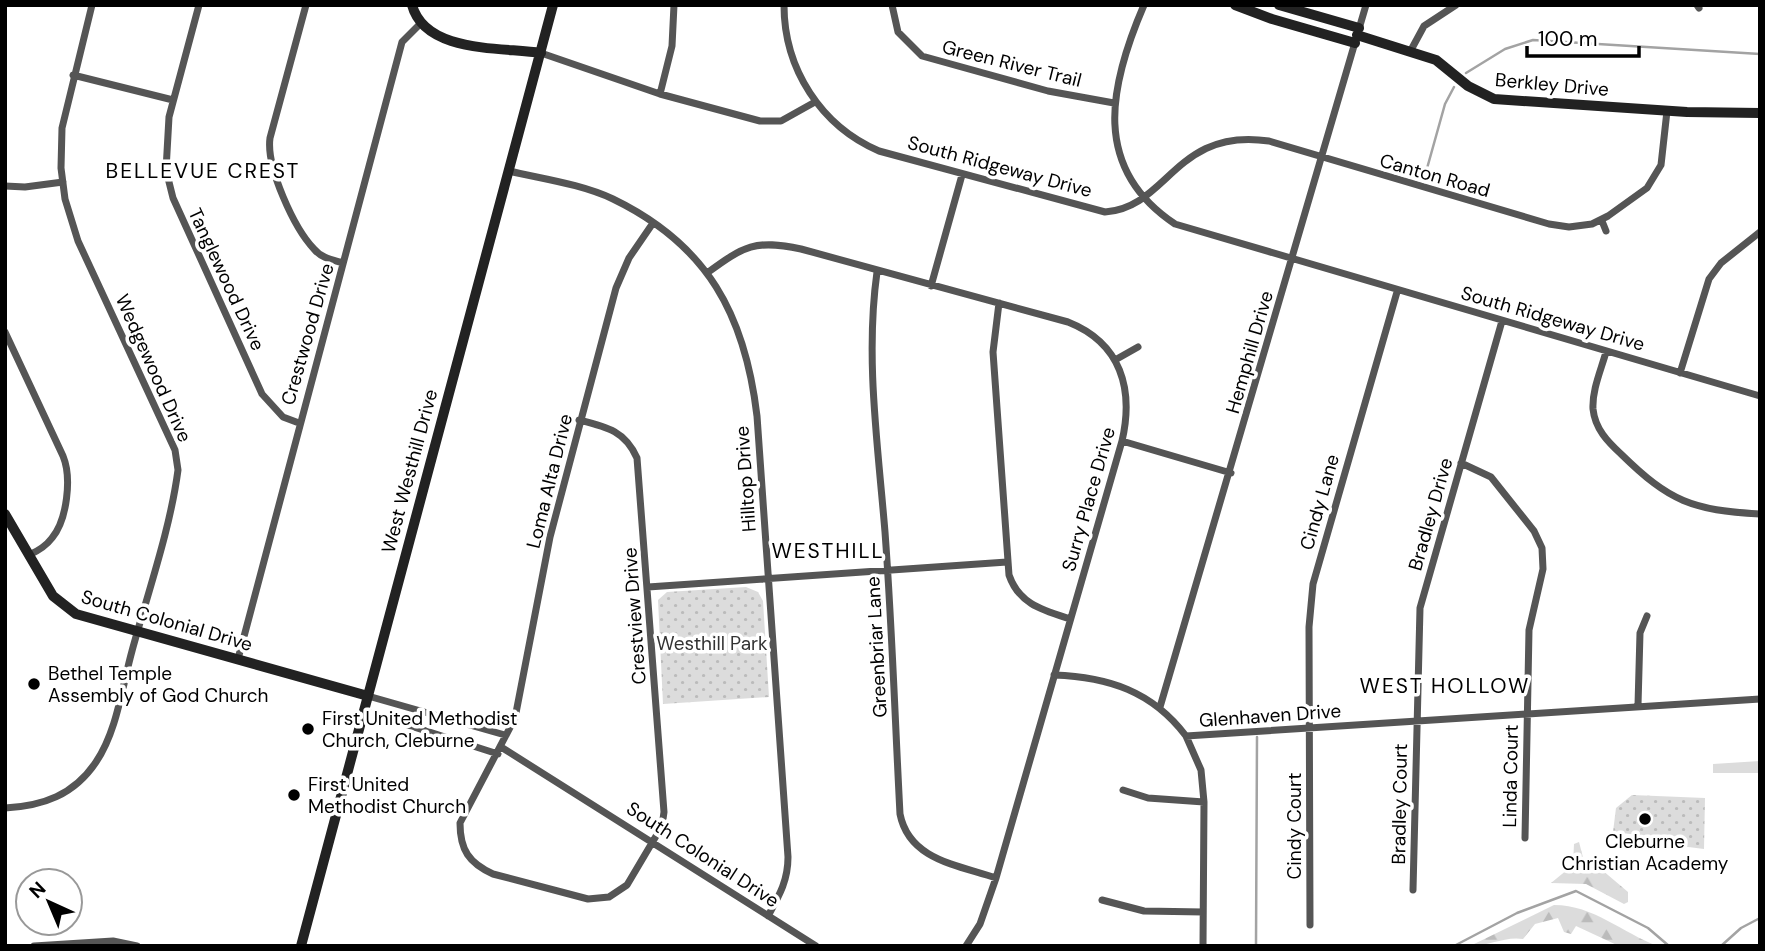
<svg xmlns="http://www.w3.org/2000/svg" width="1765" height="951" font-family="'DM Sans',sans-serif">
<defs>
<pattern id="forest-firs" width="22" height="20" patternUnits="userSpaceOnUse" patternTransform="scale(1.75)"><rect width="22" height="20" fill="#dcdcdc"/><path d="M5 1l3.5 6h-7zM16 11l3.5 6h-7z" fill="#bbb"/></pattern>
<pattern id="park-dots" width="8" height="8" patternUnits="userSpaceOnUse" patternTransform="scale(1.75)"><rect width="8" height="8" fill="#dcdcdc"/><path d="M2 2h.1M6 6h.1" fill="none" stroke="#bbb" stroke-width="1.8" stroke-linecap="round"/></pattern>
</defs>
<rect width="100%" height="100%" fill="#fff"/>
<path fill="#dcdcdc" d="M1760,761V773H1713V764Z"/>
<path fill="url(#forest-firs)" d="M1579,842L1585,865L1595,864L1628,892V902L1624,904L1586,884L1551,883L1573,865L1574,844Z
M1554,905C1594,905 1622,933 1658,946H1619L1576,926L1571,934L1564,932L1558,918L1535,924L1523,939C1506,936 1488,946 1470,946Z"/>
<path fill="url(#park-dots)" d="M746,587L758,592L763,601L769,697L663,704L658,600L667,592Z
M1632,795L1705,798L1704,849L1665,844V838L1613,832L1616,808Z"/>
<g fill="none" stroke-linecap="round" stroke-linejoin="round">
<path stroke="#a3a3a3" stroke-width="2.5" d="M1466,73L1505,49L1533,40L1760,54
M1426,172L1445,104L1454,87
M1256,946L1257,737
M1454,946L1517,913L1576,891L1648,928L1669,946
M1721,946L1741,928L1760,918"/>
<path stroke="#555" stroke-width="7" d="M199,5L169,117L166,170L173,198L262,394L283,417L299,423
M306,5L270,138C266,167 294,228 314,249C321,258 333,260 343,263
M784,5C784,69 821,126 879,151L1105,212C1168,208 1175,127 1269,141L1549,224L1569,227L1592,224L1608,216L1647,188L1661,165L1667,111
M892,5L898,32L922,56L1048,91L1114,103
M1144,5C1109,86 1091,168 1175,224L1760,396
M1697,5L1699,8
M1411,50L1424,26L1456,5
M541,53L660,94L760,121H781L815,102
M73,75L173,100
M660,94L672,46L674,5
M509,171C543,179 581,184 613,199C708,245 745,315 757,416L788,857C788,881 779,896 768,916
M5,186L25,187L63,182
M1602,221L1606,231
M877,272C865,358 878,446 885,532C892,626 895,720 900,814C909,860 958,865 996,878
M707,273C744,246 755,239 801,249L1068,322C1121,343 1134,389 1122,441L996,878L980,924L966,946
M931,286L962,175
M999,303L993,352L1009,575C1019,604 1042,610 1070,619
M5,332L63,456C72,478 67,520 52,538C46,546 38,551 29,555
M1606,352C1601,370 1592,390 1593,409C1595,429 1608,442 1621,454C1670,502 1692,510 1760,514
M1115,360L1138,347
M1680,373L1709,279L1721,263L1760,232
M579,420C607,427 625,431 637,458L664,812L662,826L627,885L609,897L588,899L493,874C469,863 460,850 460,823L515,718L550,537L616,288L629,258L653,223
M1122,441L1231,473
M1461,463L1491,477L1534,531L1542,548L1543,569L1529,630L1525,838
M648,587L1007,562
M238,659L402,42L420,24
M1054,675C1108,677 1152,691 1186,736L1760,699
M368,696L505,735
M1638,705L1640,633L1647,616
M1160,707L1366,5
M364,711L498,754
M1186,736L1201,770L1204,802L1203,946
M501,747L816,946
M1123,790L1148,798L1204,802
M5,808C43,806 74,795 96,762C117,731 122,687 132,651C148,592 170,530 178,470L175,450L78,241L65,199L61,168L62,128L92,5
M1413,890L1420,608L1502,321
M1102,900L1144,911L1203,912
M1310,925L1309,627L1313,584L1397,292
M34,946L113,941L137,946"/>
<path stroke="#222" stroke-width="10" d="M412,5C425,53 500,47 541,53
M1235,5L1272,19L1355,43
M1279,5L1359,28
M1357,35L1436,60L1468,86L1494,99L1687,112L1760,113
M5,514L53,596L76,614L368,696
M301,946L553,5"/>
</g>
<g fill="#000" stroke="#fff" stroke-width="2.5">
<circle cx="34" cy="684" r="7"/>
<circle cx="308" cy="729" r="7"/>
<circle cx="294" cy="795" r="7"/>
<circle cx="1645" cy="819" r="7"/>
</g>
<g text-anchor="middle" stroke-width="7" stroke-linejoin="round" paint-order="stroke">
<g font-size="19" fill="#000" stroke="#fff">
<text transform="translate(1012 63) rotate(14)" y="7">Green River Trail</text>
<text transform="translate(1552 84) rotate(5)" y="7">Berkley Drive</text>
<text transform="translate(1000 166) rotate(15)" y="7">South Ridgeway Drive</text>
<text transform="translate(1435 175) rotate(16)" y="7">Canton Road</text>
<text transform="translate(227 279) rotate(65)" y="7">Tanglewood Drive</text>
<text transform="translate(1553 318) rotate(16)" y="7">South Ridgeway Drive</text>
<text transform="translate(307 334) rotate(-74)" y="7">Crestwood Drive</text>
<text transform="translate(1249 352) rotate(-74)" y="7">Hemphill Drive</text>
<text transform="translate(154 368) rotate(66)" y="7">Wedgewood Drive</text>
<text transform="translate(409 471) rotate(-75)" y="7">West Westhill Drive</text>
<text transform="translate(745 479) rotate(-94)" y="7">Hilltop Drive</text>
<text transform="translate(549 481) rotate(-76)" y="7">Loma Alta Drive</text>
<text transform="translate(1088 499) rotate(-74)" y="7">Surry Place Drive</text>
<text transform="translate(1319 502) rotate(-74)" y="7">Cindy Lane</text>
<text transform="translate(1430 514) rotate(-74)" y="7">Bradley Drive</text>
<text transform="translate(634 616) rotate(-94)" y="7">Crestview Drive</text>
<text transform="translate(167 620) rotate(16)" y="7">South Colonial Drive</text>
<text transform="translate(876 647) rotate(-93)" y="7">Greenbriar Lane</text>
<text transform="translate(1270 715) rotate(-4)" y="7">Glenhaven Drive</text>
<text transform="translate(1510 776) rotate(-89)" y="7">Linda Court</text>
<text transform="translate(1399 804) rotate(-89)" y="7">Bradley Court</text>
<text transform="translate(1294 826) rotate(-90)" y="7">Cindy Court</text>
<text transform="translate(703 854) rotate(33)" y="7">South Colonial Drive</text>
</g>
<g font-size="19" fill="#333" stroke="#fff">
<text x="712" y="650">Westhill Park</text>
</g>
<g font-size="19" fill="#000" stroke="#fff" text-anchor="start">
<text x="48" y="680">Bethel Temple<tspan x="48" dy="22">Assembly of God Church</tspan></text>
<text x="322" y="725">First United Methodist<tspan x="322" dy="22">Church, Cleburne</tspan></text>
<text x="308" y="791">First United<tspan x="308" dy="22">Methodist Church</tspan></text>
<text x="1645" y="848" text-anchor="middle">Cleburne<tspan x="1645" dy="22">Christian Academy</tspan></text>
</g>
<g font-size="21" letter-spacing="2" fill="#000" stroke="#fff">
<text x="203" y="178">BELLEVUE CREST</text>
<text x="828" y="558">WESTHILL</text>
<text x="1445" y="693">WEST HOLLOW</text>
</g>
</g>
<rect width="1765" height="951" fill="none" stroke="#000000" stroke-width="14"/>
<g transform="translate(49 902) rotate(316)"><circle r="33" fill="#ffffff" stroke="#999999" stroke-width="2"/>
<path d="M0-5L12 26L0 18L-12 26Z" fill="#000000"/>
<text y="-10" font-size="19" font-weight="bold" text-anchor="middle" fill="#000000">N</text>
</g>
<path d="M1527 46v10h112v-10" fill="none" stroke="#000000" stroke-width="3.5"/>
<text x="1538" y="46" font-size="21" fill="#000000" stroke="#ffffff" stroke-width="5" paint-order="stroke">100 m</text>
</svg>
